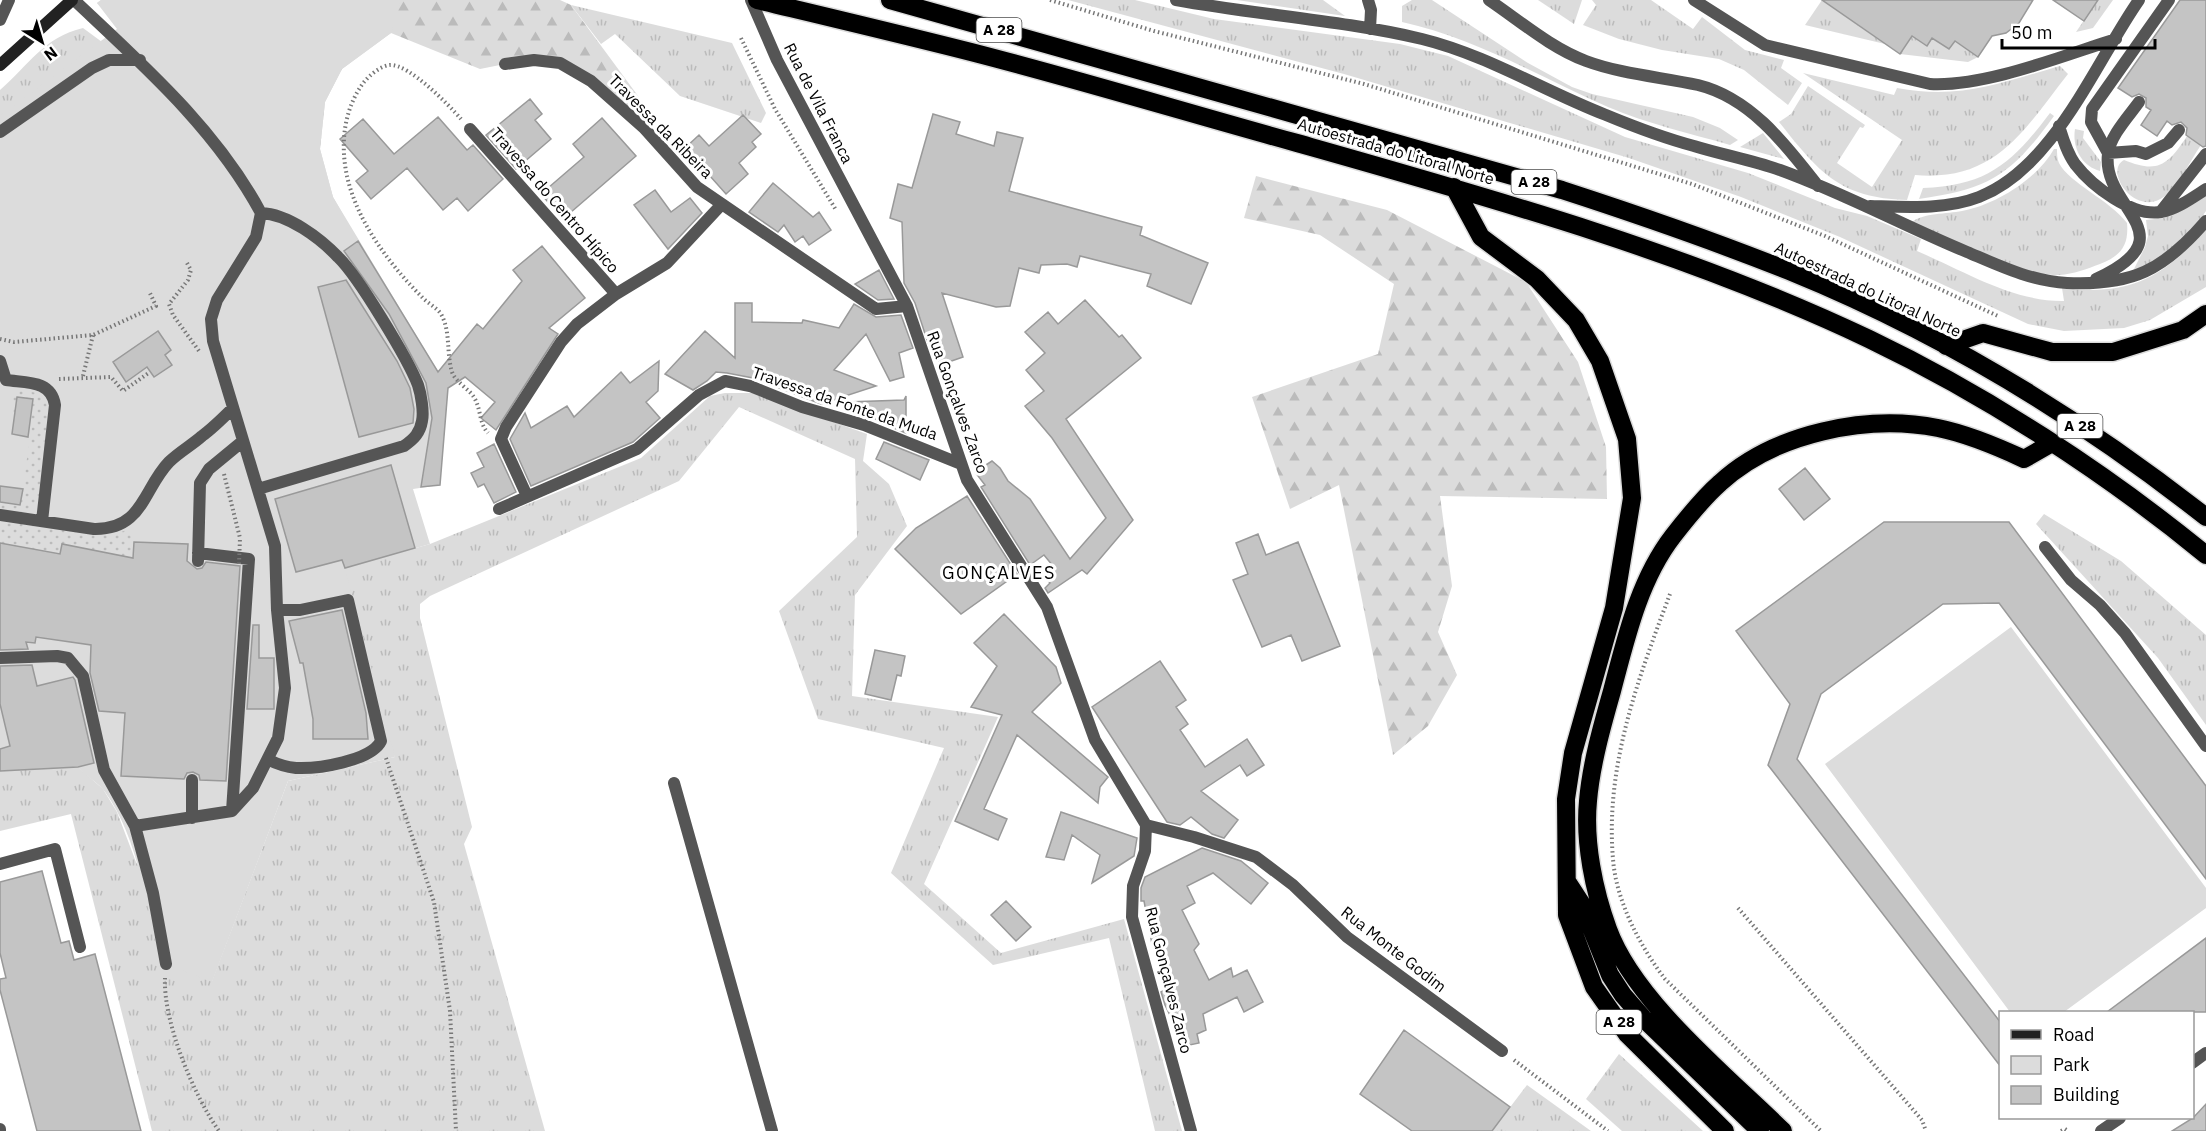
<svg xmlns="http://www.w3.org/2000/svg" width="2206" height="1131" font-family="'IBM Plex Sans',sans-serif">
<defs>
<pattern id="grass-tufts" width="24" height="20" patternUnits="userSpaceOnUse" patternTransform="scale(1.5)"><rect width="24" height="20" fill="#dcdcdc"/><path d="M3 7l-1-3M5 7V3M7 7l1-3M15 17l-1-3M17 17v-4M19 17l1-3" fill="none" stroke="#bbb"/></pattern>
<pattern id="forest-firs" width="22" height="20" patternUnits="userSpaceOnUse" patternTransform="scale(1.5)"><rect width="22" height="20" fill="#dcdcdc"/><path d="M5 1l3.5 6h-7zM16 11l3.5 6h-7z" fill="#bbb"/></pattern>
<pattern id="garden-dots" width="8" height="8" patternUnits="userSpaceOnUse" patternTransform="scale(1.5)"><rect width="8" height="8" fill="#dcdcdc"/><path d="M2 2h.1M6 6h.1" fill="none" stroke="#bbb" stroke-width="1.8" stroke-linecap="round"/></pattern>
</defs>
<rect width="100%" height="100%" fill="#fff"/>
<path fill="url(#grass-tufts)" d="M1068,0H1135L1214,19L1400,44L1448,56L1625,137L1748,173L1835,208L1867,216L1921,239L1917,251C1962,270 2013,302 2064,301L2062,288C2129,296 2161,279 2206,230V287L2150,320L2124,328L2064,331L2028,324L1840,237L1741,197L1629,158L1344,74Z
M1237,0H1323L1345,16Z
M1412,0H1432L1528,63L1572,87L1592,94L1693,117L1720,128L1738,140L1730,145C1689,133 1648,124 1608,107C1540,77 1475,38 1402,22V6Z
M1538,0H1582L1574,24Z
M1592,0H1651L1693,29L1702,17L1745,50L1784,60L1781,68L1802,83L1788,105L1744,70L1719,59L1662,50L1619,39L1583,25L1596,5Z
M1822,0L1885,44L1805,25Z
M2098,0H2113L2093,28L2076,32Z
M571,5L732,43L766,113L761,123L680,96L615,34L601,44Z
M83,28L102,42L0,126V90C29,65 44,37 83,28Z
M1912,36L1927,46L1932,38L1949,49L1955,41L1978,57L1968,62L1900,54Z
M2060,66L2068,74C2024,130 1996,182 1915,175L1907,200C1839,198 1819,172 1779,122L1791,114L1808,86L1865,125L1863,128L1860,127L1837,163L1872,187L1902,140L1803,73L1894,95L1897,88C1960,100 2000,83 2060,66Z
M2050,113L2054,116C2012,174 1991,189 1919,199L1923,188C1988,186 2013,162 2050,113Z
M2075,129L2084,131L2083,138L2101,162L2100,171C2081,166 2072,147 2075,129Z
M1763,133L1784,159L1740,147Z
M2187,136L2201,145C2190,161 2180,184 2165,196C2136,219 2103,171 2124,160C2158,174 2168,165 2187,136Z
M2054,149H2057C2057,153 2057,159 2059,163C2069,183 2111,201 2127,223C2129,245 2121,256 2100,264C2087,269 2073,274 2060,275C2022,278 1948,238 1912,222C1923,213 1947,214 1962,211C1996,205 2037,179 2054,149Z
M2206,196V211C2189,237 2162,261 2133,271L2145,247L2148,236L2146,220L2164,218Z
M725,393H753L867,434L863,461L889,484L907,526L855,595L852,696L998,717L924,884L1001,953L1124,919L1182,1131H1155L1109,938L993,965L891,873L944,748L818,719L779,611L857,537L855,459L739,407L679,481L430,596L420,604V618L472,827L464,844L545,1131H152L71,814L0,831V771L78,767L103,789L117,812L136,862L212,981L288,781L395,757L291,583L430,544L641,458L710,396Z
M2044,514L2121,561L2206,635V725L2158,658L2036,524Z
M1619,1054L1703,1131H1622L1586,1099Z
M1527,1085L1591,1131H1492Z"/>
<path fill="url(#forest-firs)" d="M101,0H560L571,5L655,119L644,128L560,63L505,64L480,69L391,33L342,69L325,102L320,149L333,197L354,234L97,3Z
M1256,176L1387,210L1526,282L1578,362L1606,447L1607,499L1440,496L1452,586L1438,632L1457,675L1428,726L1393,755L1339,485L1290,509L1252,397L1378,354L1394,284L1320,235L1244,218Z"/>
<path fill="#dcdcdc" d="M101,0H401L391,33L342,69L325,102L320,149L333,197L448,388L440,485L413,489L430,544L345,568L395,757L288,781L212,982L160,962C146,906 139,839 105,792C98,782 86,777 78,767L0,771V116L117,29L97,3Z
M2011,627L2206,888V908L2064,1012H2010L1825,764Z"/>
<path fill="url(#garden-dots)" d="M17,390L38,393L46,402L48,410L38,504C29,518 14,512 0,511V502L20,504L32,426L12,423V395Z
M0,519C33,524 98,541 127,530L134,542L133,558L63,544L60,554L0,543Z"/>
<path fill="#c4c4c4" stroke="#999" stroke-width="1.5" d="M1822,0H2033L2019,23L2006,33L1992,36L1978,57L1955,41L1949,49L1932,38L1927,46L1912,36L1900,54Z
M2053,0H2098L2084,21Z
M2180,0H2206V146L2203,147L2186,135L2187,128L2181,122L2172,125L2167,121L2157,136L2141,125L2151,110L2146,107V98L2139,94L2132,97L2118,88Z
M530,99L542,114L535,120L551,139L516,169L486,135Z
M933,114L960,122L956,134L994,146L997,132L1023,138L1009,191L1142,227L1140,235L1208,263L1191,304L1147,286L1151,274L1080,256L1077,267L1067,264L1041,265L1039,273L1019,268L1010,306L996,307L942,293L963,357L940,365L932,341L928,343L915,303L904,283L902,222L890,218L898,184L912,188Z
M743,115L761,134L752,142L756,147L739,163L748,174L726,194L685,148L699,135L709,146Z
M438,117L467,150L473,145L503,179L468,211L457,198L443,210L407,168L371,199L356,181L368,171L340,139L363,119L394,154Z
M602,118L636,156L563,219L541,194L584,157L573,144Z
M773,183L813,217L819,212L831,230L809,245L803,236L795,242L784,225L778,232L749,212Z
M655,190L671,212L690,198L702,213L668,249L634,205Z
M358,241L438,372L477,324L483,329L522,281L513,270L542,246L585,298L549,328L558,334L496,430L481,418L495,402L465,377L448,388L440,485L421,487L432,418L426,383L389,314L344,251Z
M879,270L894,299L878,300L855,284Z
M346,280L397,361L410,388L414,409L413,423L359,437L318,287Z
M1085,300L1119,337L1122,335L1141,358L1066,419L1133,520L1087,574L1082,570L1048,593L1045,588L1050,583L1044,575L1053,566L1044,555L1030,565L981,487L985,485L975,472L992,461L1000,468L1008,481L1030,499L1070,559L1106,518L1052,438L1025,406L1044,391L1026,370L1045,353L1025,332L1048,312L1058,324Z
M735,303H752V322L802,323L803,320L839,328L854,304L876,317L901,315L913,348L899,353L904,377L890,381L866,334L834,370L876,386L821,404L753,378L727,373L716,372L707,381L693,390L665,374L705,331L735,358Z
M158,331L171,350L165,355L172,365L154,377L147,367L126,382L113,362Z
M659,361L658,391L646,402L660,418L633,442L531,486L510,439L525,413L531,428L567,406L574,417L621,372L630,383Z
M906,396V433L882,423L848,402L904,400Z
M17,397L33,399L28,437L12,434Z
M884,442L929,460L920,480L876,459Z
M494,444L516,492L494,503L484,484L478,487L471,473L484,467L477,453Z
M391,465L415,548L345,568L342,560L296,572L275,499Z
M1805,468L1830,499L1804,520L1779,489Z
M0,486L23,489L20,505L0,502Z
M967,496L1017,574L961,614L895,549L916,528Z
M1884,522H2009L2206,786V879L1999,603L1943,604L1821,694L1797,759L2001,1023V1067L1768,765L1790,704L1736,631Z
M1258,534L1266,555L1298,542L1340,646L1302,661L1291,635L1262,647L1233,580L1248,574L1236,543Z
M134,542L188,544L187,561L197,569L202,568L206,562L240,566L226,781L200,780L199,775L193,772L187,773L184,779L121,776L125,713L99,711L90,673L91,645L36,637L35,643L26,642L28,649L0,650V543L60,554L62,544L133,558Z
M342,610L366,713L368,739H313V719L303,663H300L289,621Z
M1004,614L1056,667L1061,683L1032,712L1108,777L1100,787L1098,803L1017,735L984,809L1007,819L998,840L955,821L1002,715L971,707L997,666L974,643Z
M253,625H259V658H274V709H247Z
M875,650L905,656L901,676L897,675L891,700L865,694Z
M1160,661L1186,700L1176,707L1188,724L1180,730L1205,767L1247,739L1264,765L1247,776L1240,765L1201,791L1238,820L1224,838L1212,834L1191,817L1180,825L1167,822L1092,707Z
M32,665L37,686L73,677L75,680L94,763L78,767L0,771V749L10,746L0,704V666Z
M1061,812L1137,838L1134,856L1092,883L1100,855L1072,835L1064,860L1046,857Z
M1202,848L1241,861L1268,883L1251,904L1213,873L1187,886L1195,903L1182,910L1199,944L1194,950L1209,980L1231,968L1233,977L1247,970L1263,1002L1244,1012L1237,997L1203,1014L1206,1030L1197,1034L1199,1043L1185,1046L1165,1005L1161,992L1173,986L1152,944L1144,901H1141V888L1145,877Z
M42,871L61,943L69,941L74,960L95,954L141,1131H37L0,990V979L6,978L0,953V882Z
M1006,901L1031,927L1016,941L991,915Z
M2206,938V1012H2107Z
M1404,1030L1510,1107L1492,1131H1412L1360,1094Z
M2206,1104V1131H2172L2193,1118Z"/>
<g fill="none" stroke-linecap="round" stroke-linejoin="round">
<g stroke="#dbdbdb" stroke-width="21">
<path id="highway" d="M757,0C828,17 900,34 971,52C1080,80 1188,113 1297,143C1491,198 1686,252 1869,339C1986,395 2105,472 2206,555
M890,0L1562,190C1639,215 1714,241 1789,271C1939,332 2079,417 2206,517
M1454,187L1481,237L1537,279L1576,320L1600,361L1627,439L1632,498L1614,608L1573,753L1566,799L1567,915L1594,987L1627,1034L1725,1131
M1946,346L1983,333L2052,352H2113L2183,330L2206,314
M1568,883L1581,903L1610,975L1623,995L1643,1018L1760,1131
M1783,1131C1728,1077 1634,1001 1608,929C1594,891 1584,842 1588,801C1591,765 1602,726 1612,691C1626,638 1639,580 1673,536C1687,518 1703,498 1720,483C1774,433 1867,414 1938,428C1968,434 1996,446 2024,459L2052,443"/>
</g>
<path stroke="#777" stroke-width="4" stroke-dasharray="1.5 3" stroke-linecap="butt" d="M1050,0L1154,31L1364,84L1692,184L1825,236L1998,316
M741,38L775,109L836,210
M461,119C449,105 409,64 390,65C380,66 370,75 364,82C339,115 339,161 354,199C367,234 395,270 421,296C427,303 436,307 441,314C451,332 446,352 452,372C456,383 470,389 475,399C481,410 479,423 488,433
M187,263L191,270L188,280L169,304L173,315L199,351
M0,339L14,342L93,335L156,306L149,291
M83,376L93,335
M59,379L111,377L123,391L150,372
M224,474L240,538
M1670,594C1638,679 1605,766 1613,859C1616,901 1640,946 1665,979L1821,1131
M386,758L434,902L450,1011L456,1131
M1738,908L1922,1120L1926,1131
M165,978C163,1022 194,1096 219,1131
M1514,1060L1608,1131
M2061,1131L2065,1129L2068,1131"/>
<path stroke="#555" stroke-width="12" d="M74,0C143,65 216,129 261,213L256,237L217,300L211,319L213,341L275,546L277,610L285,688L278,738L253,788L232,811L135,826
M1176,0C1258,15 1342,20 1422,39C1487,55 1544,91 1606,115C1635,127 1664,138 1694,146C1723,155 1752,160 1780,170C1844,193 1904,226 1967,252C2000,266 2031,281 2067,283C2132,286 2164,270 2206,221
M1368,0L1371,10L1370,29
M1489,0C1520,21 1551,48 1586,61C1621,74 1661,77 1698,85C1751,98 1786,145 1818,186
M1694,0L1765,45L1930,84C1985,87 2062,56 2116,39
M2169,0L2092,109L2091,122L2108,153L2136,151L2146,154L2168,143L2179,130
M0,20L9,0
M2059,126C2063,139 2067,153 2075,164C2092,186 2132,217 2161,212C2177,209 2192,198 2206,189
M0,132L92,68L109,60H140
M1870,206C1905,207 1946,210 1979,197C2054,168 2095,63 2139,0
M2162,210L2206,154
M2096,279C2191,235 2101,209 2108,154C2110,136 2129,116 2139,102
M0,361L6,380C27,383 51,380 55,405L42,521
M258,489L404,446C414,439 420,433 422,421C424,412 421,394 418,385C408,359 358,276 338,257C320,238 288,214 261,213
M0,515L94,529C143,530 143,489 169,462C179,452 192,445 202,436C213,428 223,418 233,408
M2045,547L2071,580L2100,605L2125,633L2206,746
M198,553L249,559L232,811
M198,561L200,483L209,469L243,441
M0,658L57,656L68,658L83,676L104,770L135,826L153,893L166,964
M269,760C277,764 286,767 296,768C318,769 371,761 381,741L348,600L300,610H277
M674,783L772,1131
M192,818V780
M0,864L55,849L80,947
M2192,1063L2206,1053
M0,1129V1131
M2101,1131L2120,1118"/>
<path stroke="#555" stroke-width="12" d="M751,0L777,60L907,306L967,480L1047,607L1095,740L1146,825L1145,851L1133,886L1132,917L1191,1131
M505,64L534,60L560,63L591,81L644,128L697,187L876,309L907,306
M470,129L616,294
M527,496L501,439L506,427L561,342L577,324L616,294L667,263L722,204
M499,509L637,449L699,395L725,381L750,386L802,407L864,425L961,464
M1146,825L1194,837L1256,857L1293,885L1347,937L1502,1051"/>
<path stroke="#222" stroke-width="12" d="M0,65L72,0"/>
<use href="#highway" stroke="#000" stroke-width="18"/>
<path stroke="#777" stroke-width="4" stroke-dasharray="1.5 3" stroke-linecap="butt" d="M239,564L240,538"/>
</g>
<g text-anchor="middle" stroke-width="6" stroke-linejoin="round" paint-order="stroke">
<g fill="#fff" stroke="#4c4c4c" stroke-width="1.5">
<rect x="976.5" y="18" width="45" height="24" rx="4.5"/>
<rect x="1511.5" y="170" width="45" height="24" rx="4.5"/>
<rect x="2057.5" y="414" width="45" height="24" rx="4.5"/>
<rect x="1596.5" y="1010" width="45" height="24" rx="4.5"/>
</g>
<g font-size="15" font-weight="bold" fill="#000">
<text x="999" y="35">A 28</text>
<text x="1534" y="187">A 28</text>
<text x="2080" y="431">A 28</text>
<text x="1619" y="1027">A 28</text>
</g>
<g font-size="16" fill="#000" stroke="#fff">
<text transform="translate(819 103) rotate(63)" y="6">Rua de Vila Franca</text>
<text transform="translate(661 126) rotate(45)" y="6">Travessa da Ribeira</text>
<text transform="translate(1396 151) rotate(16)" y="6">Autoestrada do Litoral Norte</text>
<text transform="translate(555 200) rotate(49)" y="6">Travessa do Centro Hípico</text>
<text transform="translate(1868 289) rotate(25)" y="6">Autoestrada do Litoral Norte</text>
<text transform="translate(958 402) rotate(70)" y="6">Rua Gonçalves Zarco</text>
<text transform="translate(845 403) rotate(19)" y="6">Travessa da Fonte da Muda</text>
<text transform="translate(1394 949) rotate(38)" y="6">Rua Monte Godim</text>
<text transform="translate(1169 980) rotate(76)" y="6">Rua Gonçalves Zarco</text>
</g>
<g font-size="18" letter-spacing="1.5" fill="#000" stroke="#fff">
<text x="999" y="579">GONÇALVES</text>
</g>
</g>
<rect x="1999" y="1011" width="195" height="108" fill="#ffffff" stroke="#999999" stroke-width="1.5"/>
<rect x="2011" y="1030" width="30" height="9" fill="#222222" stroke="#999999" stroke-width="1.5"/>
<text x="2053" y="1041" font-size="18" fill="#000000">Road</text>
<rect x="2011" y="1056" width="30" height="18" fill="#dcdcdc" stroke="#999999" stroke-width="1.5"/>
<text x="2053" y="1071" font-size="18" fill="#000000">Park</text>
<rect x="2011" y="1086" width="30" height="18" fill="#c4c4c4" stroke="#999999" stroke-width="1.5"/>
<text x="2053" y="1101" font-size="18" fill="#000000">Building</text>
<g transform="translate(42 42) rotate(143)" stroke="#ffffff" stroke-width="4.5" paint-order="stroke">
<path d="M0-4.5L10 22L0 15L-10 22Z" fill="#000000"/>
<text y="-9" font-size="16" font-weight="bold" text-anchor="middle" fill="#000000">N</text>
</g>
<path d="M2002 39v9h153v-9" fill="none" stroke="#000000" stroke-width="3"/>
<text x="2011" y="39" font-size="18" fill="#000000" stroke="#ffffff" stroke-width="4.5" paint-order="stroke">50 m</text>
</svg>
